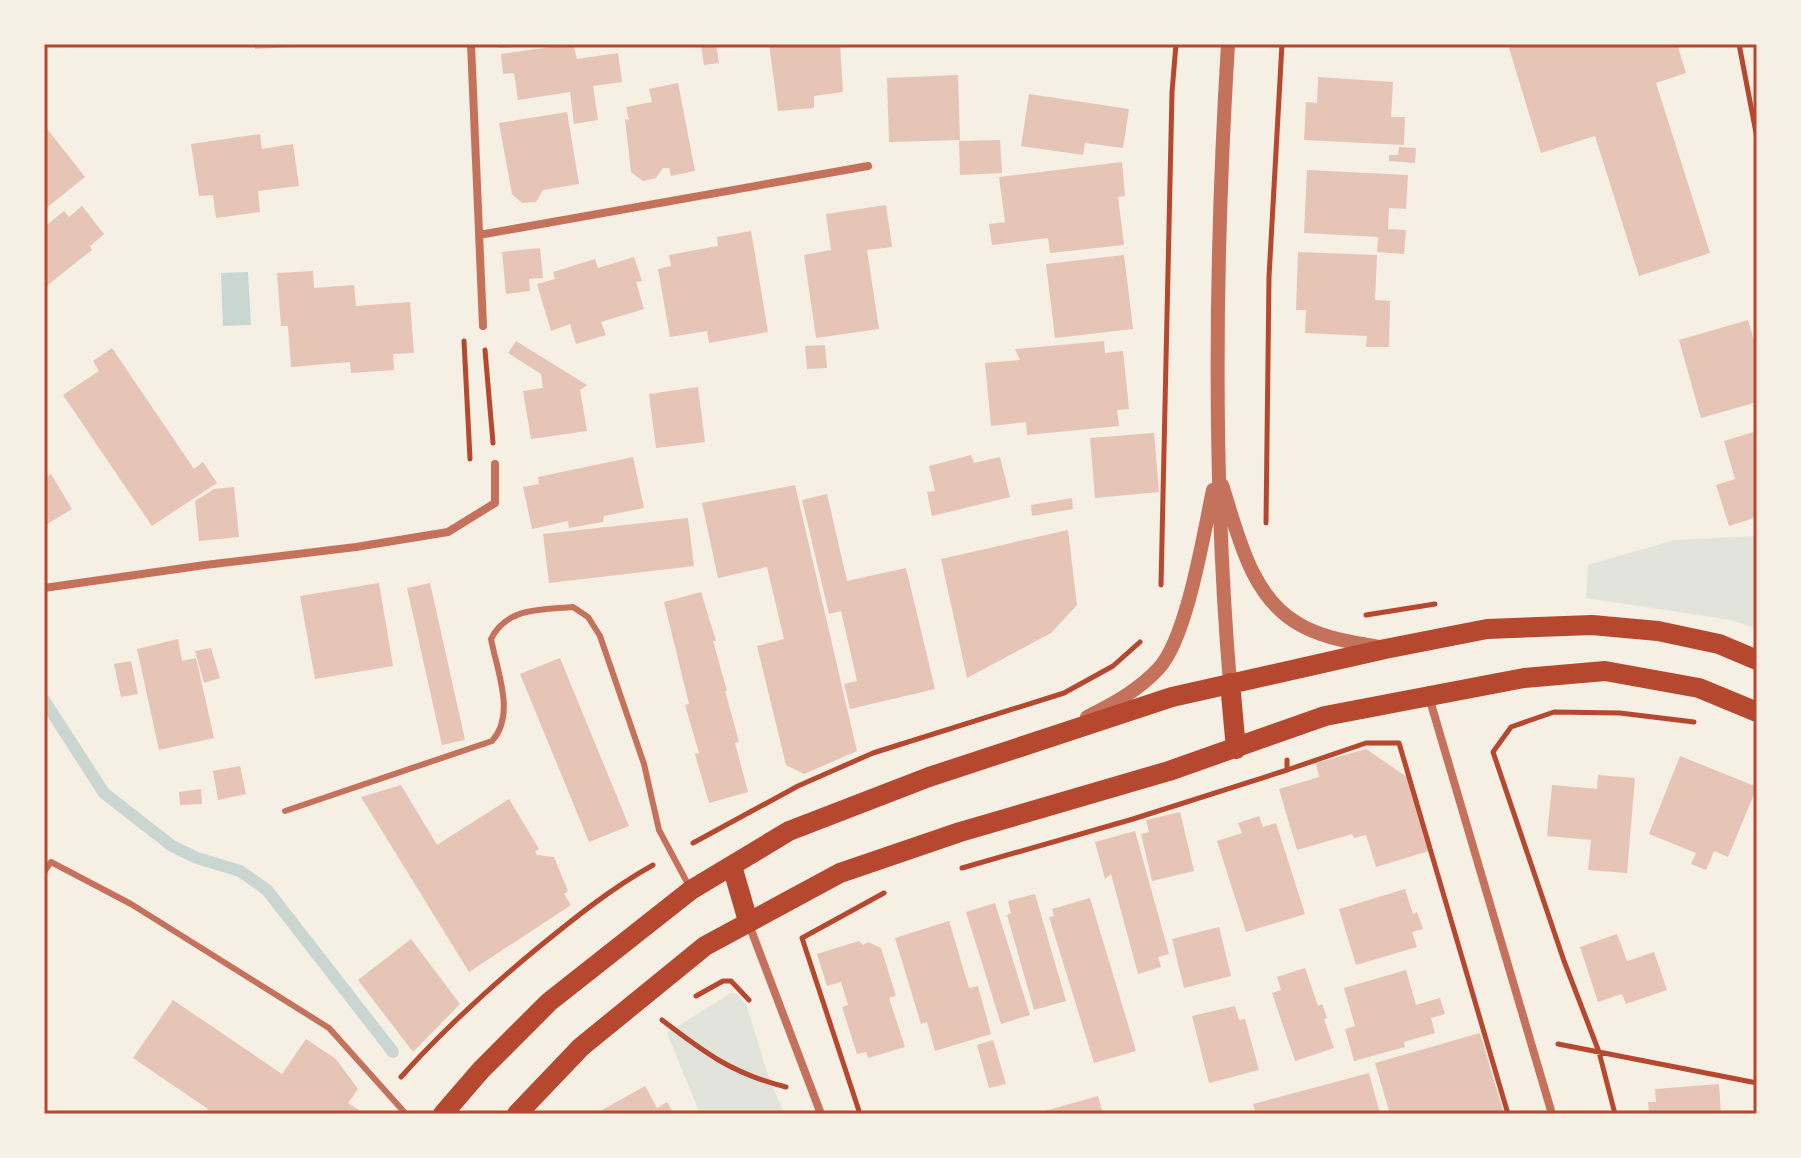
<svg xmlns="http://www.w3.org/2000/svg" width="1801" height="1158" font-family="'Fira Sans Condensed',sans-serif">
<rect width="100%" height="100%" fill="#f6efe4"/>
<path fill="#e2e4dc" d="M1757,536V629L1731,620L1586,598L1588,565L1674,540Z
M731,993L737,994L746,1004L768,1075L784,1114H700L667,1033Z"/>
<path fill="#c9d6d2" d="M248,272L251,325L223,326L221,273Z"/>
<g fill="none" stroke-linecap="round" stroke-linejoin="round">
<path stroke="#c9d6d2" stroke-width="12" d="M44,700L104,793L172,846L197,858L240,871L267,890L393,1052"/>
</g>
<path fill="#e6c5b7" d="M255,44H310V46L255,49Z
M498,44H525V46L499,48Z
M573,44L577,59L618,53L622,82L593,86L598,120L574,124L570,92L518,100L514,73L503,74L501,54Z
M713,44H716L719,63L704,65L701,46Z
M769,44H840L843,92L814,96V108L778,111Z
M1522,44H1677L1686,73L1656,83L1710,253L1639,276L1595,136L1541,153L1509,48Z
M958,75L960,140L889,142L887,78Z
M1318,77L1393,82L1391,117H1405L1404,145L1304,140L1306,102L1317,103Z
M678,83L695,171L671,176L669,168H663L656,178L643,181L631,172L625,119L629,120L626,107L652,102L649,89Z
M1029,94L1129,109L1123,148L1085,143L1083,155L1021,146Z
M567,112L579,184L543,190L536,202L522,203L512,194L499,123Z
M44,125L85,177L44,210Z
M260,134L262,149L293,144L299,186L258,191L260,212L216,218L213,195L199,196L191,144Z
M1000,140L1002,173L960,175L959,141Z
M1399,147L1416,148L1415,163L1389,161V155H1398Z
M1122,162L1125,196L1118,197L1124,245L1050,253L1048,238L992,245L989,224L1005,222L999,177Z
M1307,170L1408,175L1406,209L1389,208L1388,229L1406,230L1404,254L1377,252L1378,237L1304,233Z
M886,205L892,247L867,250L879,329L816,338L804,255L831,250L826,214Z
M82,206L104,234L90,246L92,250L44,288V227L64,211L69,217Z
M751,231L768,332L709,343L707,331L670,337L658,269L671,266L669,255L718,246L717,237Z
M540,248L543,278L529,279L530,291L506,294L502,252Z
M1298,252L1377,255L1375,300L1390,301L1389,347H1366L1367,336L1305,333L1306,310H1296Z
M1124,255L1133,329L1055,338L1046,264Z
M634,257L642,281L636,282L644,309L601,322L606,335L576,344L570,324L551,331L537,284L555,279L553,272L595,259L598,268Z
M313,271L314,288L354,285L356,306L410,302L414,353L393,354L394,370L351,373L350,362L291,367L288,326H281L277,273Z
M1748,320L1757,350V402L1701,418L1679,340Z
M516,341L587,385L580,390L587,431L531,439L523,391L543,388L541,374L508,353Z
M1104,341L1105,353L1123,351L1129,409L1117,410L1119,426L1027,435L1026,422L991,426L985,363L1020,360L1015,349Z
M825,345L827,368L807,369L805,346Z
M112,348L194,469L203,462L217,483L152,526L63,395L99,371L93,361Z
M698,387L705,442L656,448L649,394Z
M1757,431V517L1729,526L1716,485L1735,479L1724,441Z
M1154,433L1159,492L1095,498L1090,438Z
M971,455L974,463L1000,457L1010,497L932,516L927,492L935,491L929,466Z
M633,457L644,508L604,516L603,522L569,528L568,521L532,529L523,487L539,484L538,477Z
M51,474L72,509L44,526V479Z
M795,485L857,751L804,774L786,765L757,646L784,639L767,567L718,578L702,503Z
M234,487L239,537L199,541L195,501L214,489Z
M827,494L847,581L906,568L935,689L850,709L844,684L857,681L841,611L829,614L802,500Z
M1072,498L1073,509L1032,516L1031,505Z
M688,518L694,566L549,583L543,534Z
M1068,530L1077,605L1051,633L967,678L941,559Z
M379,583L393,666L315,679L300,596Z
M430,583L465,740L442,745L407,588Z
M701,592L716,641H713L727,691H725L739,742L735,743L748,792L709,803L695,754L699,753L685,705L689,704L664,602Z
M178,639L182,661L196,658L214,738L159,750L137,649Z
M211,648L220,678L204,683L195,651Z
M560,658L629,826L589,842L520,674Z
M131,661L138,694L121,697L114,664Z
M1366,749L1407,777L1429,851L1376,867L1366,835L1354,838L1352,834L1297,850L1279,789L1319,777L1316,763Z
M1680,756L1757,787L1728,857L1714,851L1706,870L1691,864L1696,853L1649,834Z
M240,766L246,794L218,800L213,771Z
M1598,775L1635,778L1627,873L1588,870L1591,840L1547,836L1552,785L1597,789Z
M401,785L437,845L509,799L539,849L535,851L537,855L554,857L568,891L564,894L571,905L469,972L361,797Z
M201,789L202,804L180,805L179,792Z
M1180,812L1194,871L1152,881L1141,834L1149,832L1146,820Z
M1259,816L1263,827L1276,823L1305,914L1246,932L1217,841L1242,833L1238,823Z
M1135,831L1169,954L1158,957L1161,967L1138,974L1111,874L1105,879L1095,842Z
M1405,889L1413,914L1417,912L1423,929L1412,932L1417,947L1356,965L1339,909Z
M1035,894L1066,1001L1034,1010L1007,915L1011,913L1008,901Z
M1090,898L1136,1051L1094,1063L1049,917L1054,916L1052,909Z
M995,903L1030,1015L1001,1024L966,912Z
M949,921L969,988L978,986L991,1034L935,1051L927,1022L921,1024L895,938Z
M1219,927L1231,976L1184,988L1172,939Z
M1617,934L1627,961L1654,952L1667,990L1626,1004L1622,994L1598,1002L1580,947Z
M411,939L460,1004L413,1052L358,980Z
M859,941L863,945L868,942L881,948L896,996L889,998L905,1047L868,1058L866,1052L857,1054L842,1007L848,1005L841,982L827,986L817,954Z
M1305,968L1318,1006L1322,1004L1327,1018L1324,1019L1334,1048L1295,1061L1272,993L1281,990L1277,977Z
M1406,970L1416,1005L1440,998L1445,1014L1431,1018L1435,1033L1404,1042L1405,1047L1354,1061L1345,1029L1355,1026L1344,988Z
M173,1000L282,1074L306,1039L336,1059L358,1089L348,1103L359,1110L356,1114H205L208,1109L133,1058Z
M1235,1006L1239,1020L1245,1019L1259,1070L1209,1083L1192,1016Z
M1480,1033L1504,1114H1390L1375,1063Z
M993,1040L1006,1084L989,1088L977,1045Z
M1369,1073L1380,1114H1256L1253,1104Z
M1719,1084L1721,1114L1649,1113L1648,1102H1656L1655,1089Z
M645,1086L657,1108L667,1102L674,1114H595Z
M1098,1096L1103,1114H1038V1113Z"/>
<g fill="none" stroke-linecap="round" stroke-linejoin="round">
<path stroke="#b5482f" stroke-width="5" d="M1739,44L1757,138
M464,341L470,459
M485,350L493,443
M1266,523L1269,277L1282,44
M1161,585L1172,92L1176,44
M1366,615L1435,604
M1287,770L1366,743H1399L1508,1114
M693,843L798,786L873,753L1064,693L1113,666L1140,642
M962,868L1133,819L1287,770V760
M696,996L723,981H731L749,1000
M662,1020C705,1053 733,1074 786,1087
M1558,1044L1757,1083
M401,1077C442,1031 487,990 534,951C572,920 610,889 653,865
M860,1114L802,938L884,893
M1615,1114L1599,1052L1564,961L1493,752L1511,727L1554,712L1620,713L1694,722"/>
<path stroke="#c5725c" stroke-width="6" d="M285,811L492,741C516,715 497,671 491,639C507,607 541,610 573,607L588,617L600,636L644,764L659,830L689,886
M44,872L51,862L131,904L329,1028L406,1114"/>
<path stroke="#c5725c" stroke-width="8" d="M471,44L483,326
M479,235L868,166
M44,588L205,565L356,547L448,532L495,503V464
M1429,697L1552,1114
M748,922L821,1114"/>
<path stroke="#c5725c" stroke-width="14" d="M1228,44C1215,257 1212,469 1230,683
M1222,485C1238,534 1250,595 1297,623C1321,638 1352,642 1379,647
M1087,717C1113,704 1139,690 1159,668C1187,638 1204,532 1213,490"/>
<path stroke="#b5482f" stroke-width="20" d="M1230,683L1236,749
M732,866L748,921
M443,1114L481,1070L549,1002L691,890L789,831L929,777L1172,697L1385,649L1487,629L1592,625L1658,631L1719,644L1757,660
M517,1114L581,1047L705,946L840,873L960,832L1169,771L1325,716L1524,678L1605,671L1699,688L1757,712"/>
</g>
<rect width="1801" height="1158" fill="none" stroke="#f6efe4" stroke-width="92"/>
<rect x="46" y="46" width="1709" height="1066" fill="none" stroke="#b5482f" stroke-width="3"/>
</svg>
